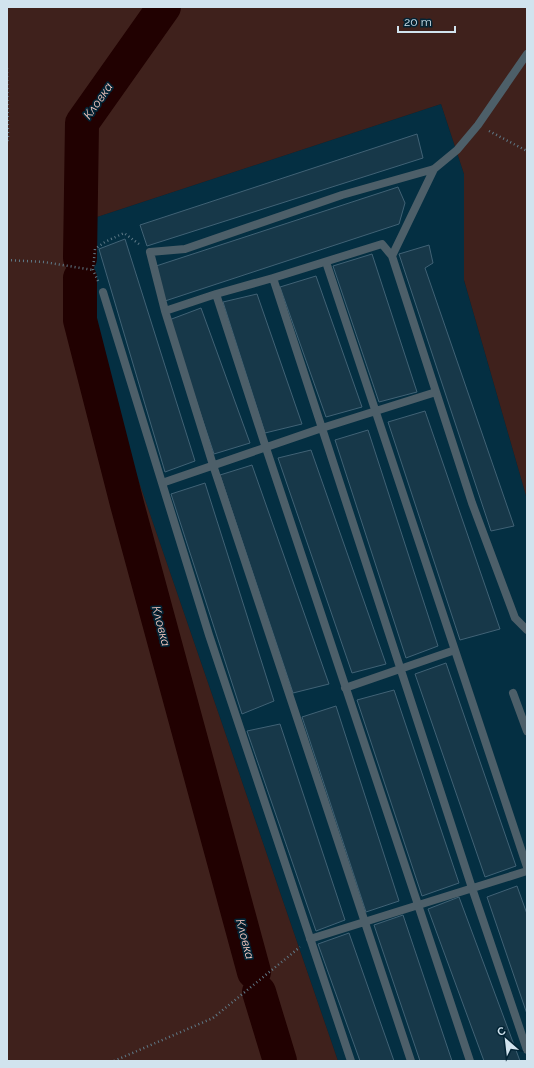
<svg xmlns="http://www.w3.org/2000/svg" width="534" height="1068" font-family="Raleway,sans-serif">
<rect width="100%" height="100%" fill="#022334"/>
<path fill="#042f42" d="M441,104L464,174V280L527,499V1061H338L74,293L97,217Z"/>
<path fill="#3f211c" d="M7,7H527V499L464,280V174L441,104L97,217L74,293L338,1061H7Z"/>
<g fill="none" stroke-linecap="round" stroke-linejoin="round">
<path stroke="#210101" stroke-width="34" d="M80,258L82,123L164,7
M80,278V320L127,504L254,972
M259,992L280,1061"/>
</g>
<path fill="#173849" stroke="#416275" d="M417,134L423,158L147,246L140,225Z
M398,187L405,203L399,224L165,301L153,267Z
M125,239L195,461L165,472L99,249Z
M429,245L433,263L425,268L514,526L491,531L399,254Z
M372,254L417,392L379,402L333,266Z
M316,276L362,407L326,417L280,287Z
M257,294L302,424L265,433L223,302Z
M201,308L250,443L214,454L169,320Z
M425,411L500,629L460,640L388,422Z
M368,430L438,646L406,658L335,440Z
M311,450L386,664L352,673L278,458Z
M252,465L329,684L293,693L220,475Z
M205,483L274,701L242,714L171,494Z
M446,663L516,866L485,877L415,674Z
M394,690L459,883L422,896L357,700Z
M336,706L399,901L366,912L302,717Z
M280,724L345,920L316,931L247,731Z
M517,886L527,914V1014L487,897Z
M459,897L520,1061H484L428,909Z
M403,915L452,1061H420L374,925Z
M349,933L394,1061H360L318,944Z"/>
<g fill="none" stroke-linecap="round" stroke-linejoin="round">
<path stroke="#5f7a88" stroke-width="2.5" stroke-dasharray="1 3" stroke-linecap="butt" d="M7,68L8,139L7,142
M489,131L527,151
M7,260L44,262L93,270
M98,281L93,270L95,249L105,242L124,233L139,244
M114,1061L213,1018L300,947"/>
<path stroke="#4d5f69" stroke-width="8" d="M434,169L392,256L472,503L515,618L527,630
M326,262L527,867
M273,278L472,888L527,1050
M103,292L209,635L351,1061
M216,294L266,448L470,1061
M165,311L216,294L273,278L382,244L392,256
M162,483L322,428L436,392
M345,688L455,650
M513,693L527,731
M310,939L527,871
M411,1061L213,465L165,311L150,252L185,249L342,195L434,169L457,150L478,125L527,54"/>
</g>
<g text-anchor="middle" stroke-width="3.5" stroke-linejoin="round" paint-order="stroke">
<g font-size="12" font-style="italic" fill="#f9cbc2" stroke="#022334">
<text transform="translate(98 101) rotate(-55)" y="4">Кловка</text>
<text transform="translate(161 626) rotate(75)" y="4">Кловка</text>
<text transform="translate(245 939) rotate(75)" y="4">Кловка</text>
</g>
</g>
<rect width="534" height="1068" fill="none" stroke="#d1e3ee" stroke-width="16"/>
<g transform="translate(506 1040) rotate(332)" stroke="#022334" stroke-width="3" paint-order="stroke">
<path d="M0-3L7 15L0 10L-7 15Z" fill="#d1e3ee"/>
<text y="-6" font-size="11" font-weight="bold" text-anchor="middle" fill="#d1e3ee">С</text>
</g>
<path d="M398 26v6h57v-6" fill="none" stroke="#d1e3ee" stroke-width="2"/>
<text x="404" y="26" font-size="12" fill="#d1e3ee" stroke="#022334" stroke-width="3" paint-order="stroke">20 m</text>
</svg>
